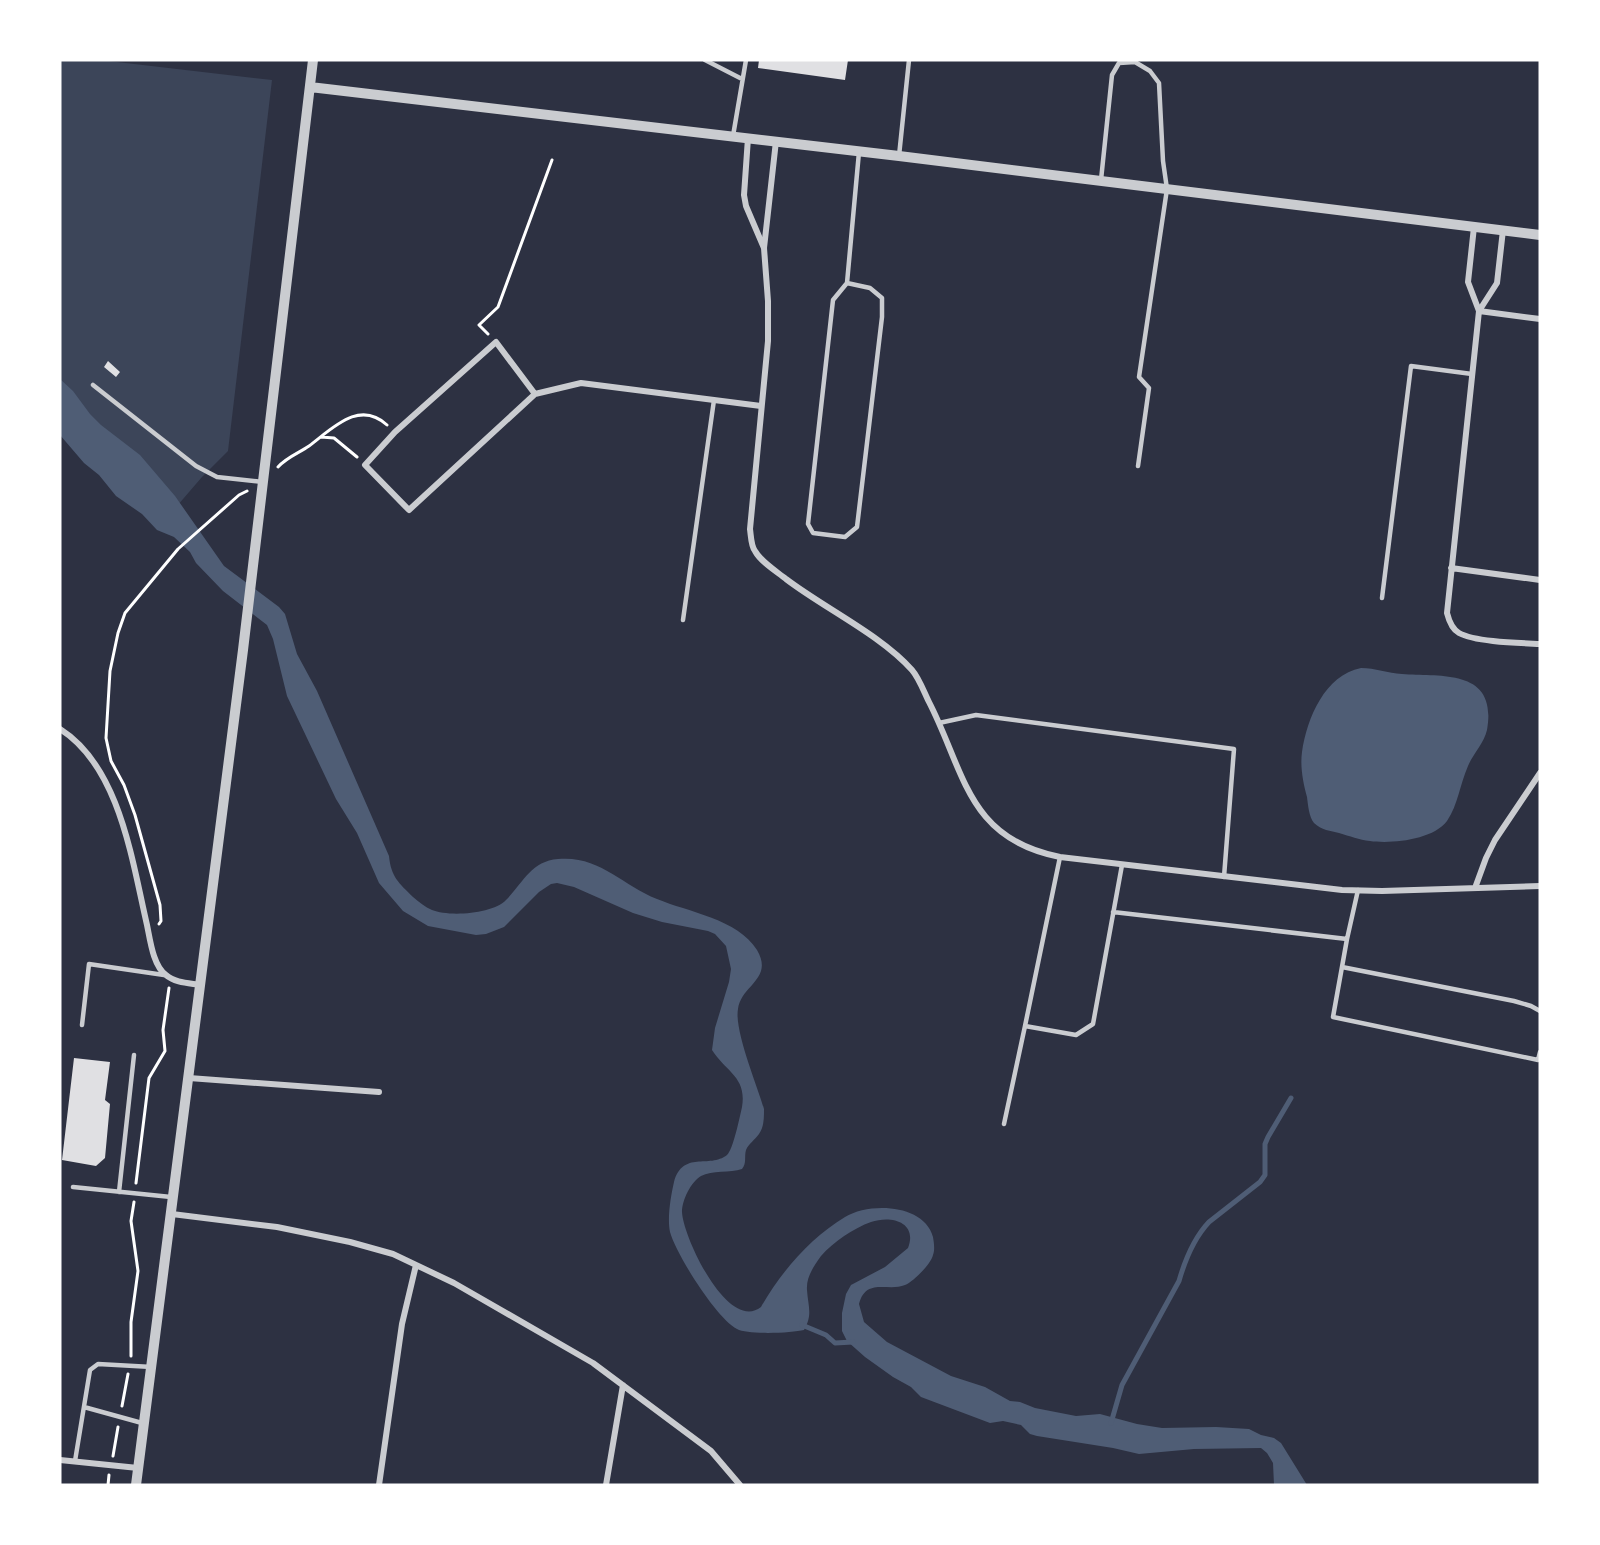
<svg xmlns="http://www.w3.org/2000/svg" width="1600" height="1545" font-family="'Open Sans',sans-serif">
<rect width="100%" height="100%" fill="#2d3142"/>
<path fill="#3c4559" d="M60,60H100L272,80L228,451L202,477L177,506L60,424Z"/>
<path fill="#4f5d75" d="M60,379L73,391L90,414L101,425L140,455L175,496L224,566L279,607L285,614L297,654L317,691L389,856C391,877 399,883 413,897C419,902 425,907 432,910C449,917 493,914 506,900C523,883 531,861 558,859C599,855 622,885 657,899C688,912 738,919 757,950C774,979 741,985 738,1009C734,1030 757,1085 764,1109C764,1118 764,1127 759,1134C755,1140 749,1143 746,1150C744,1157 747,1163 742,1169C730,1173 712,1170 701,1176C691,1182 682,1200 682,1212C683,1237 728,1333 761,1307C781,1272 810,1238 845,1217C870,1202 924,1204 933,1237C934,1243 935,1250 933,1255C931,1264 913,1282 905,1285C888,1292 866,1277 859,1304L864,1322L887,1342L951,1376L985,1387L1010,1401L1020,1402L1035,1408L1076,1416L1100,1414L1137,1424L1162,1428L1216,1427L1249,1429L1261,1435L1274,1438L1281,1443L1307,1485H1274L1273,1463L1267,1453L1261,1448L1194,1449L1139,1454L1113,1448L1037,1436L1030,1434L1021,1425L1003,1421L990,1423L921,1397L911,1387L893,1377L865,1357L847,1341L842,1331V1313L846,1294L851,1285L885,1267L908,1248C918,1222 891,1215 871,1222C854,1228 833,1242 821,1256C814,1266 806,1277 807,1290C808,1306 813,1315 804,1330C792,1333 748,1335 737,1329C716,1318 676,1254 670,1232C667,1218 671,1195 674,1182C683,1150 709,1169 727,1155C733,1150 740,1116 742,1107C747,1077 726,1072 712,1050L715,1028L729,982L731,969L726,946L715,934L708,931L662,922L633,913L574,887L557,883L551,884L539,892L504,927L486,934L476,935L428,926L403,911L379,883L357,833L336,799L287,696L273,639L267,625L223,591L196,563L190,552L174,537L157,530L142,514L116,496L99,475L84,463L60,435Z
M1361,668C1375,668 1388,673 1402,674C1441,677 1498,668 1487,730C1484,743 1473,754 1468,766C1460,784 1458,805 1447,821C1433,840 1391,844 1370,841C1359,840 1350,836 1339,833C1331,831 1321,830 1314,823C1309,817 1308,805 1307,797C1303,783 1300,766 1302,752C1307,718 1325,675 1361,668Z"/>
<g fill="none" stroke-linecap="round" stroke-linejoin="round">
<path stroke="#4f5d75" stroke-width="5" d="M802,1325L826,1335L835,1343L853,1342
M1111,1423L1122,1385L1179,1281C1185,1260 1194,1238 1209,1222L1260,1182L1265,1175V1144L1268,1137L1291,1098"/>
</g>
<path fill="#e0e0e3" d="M759,60H848L845,80L758,68Z
M108,361L120,372L116,377L104,367Z
M74,1058L110,1062L105,1100L110,1104L105,1158L96,1166L62,1160Z"/>
<g fill="none" stroke-linecap="round" stroke-linejoin="round">
<path stroke="#fff" stroke-width="3" d="M488,334L479,325L498,307L552,160
M321,437L334,438L357,457
M278,467C287,457 299,453 309,446C332,429 359,399 387,425
M159,924L161,921L160,905L135,815L124,785L111,761L106,738L110,671L118,633L125,613L178,549L239,495L247,491
M136,1183L149,1078L165,1051L163,1030L169,988
M131,1356V1322L138,1271L131,1221L134,1202
M122,1406L128,1374
M113,1456L118,1427
M108,1485L109,1475"/>
<path stroke="#caccd0" stroke-width="4.5" d="M705,60L742,79
M733,136L746,60
M899,156L909,60
M1101,180L1112,75L1119,63L1135,62L1150,71L1159,83L1163,161L1167,189L1139,377L1149,388L1138,466
M847,283L870,288L882,298V317L857,527L845,537L813,533L808,524L833,300L847,283L859,152
M93,385L196,466L217,477L263,482
M1382,598L1411,366L1472,374
M683,620L714,400
M939,723L976,715L1234,749L1224,877
M1060,857L1025,1026L1076,1035L1093,1024L1122,865
M1113,912L1347,939L1358,890
M1347,939L1333,1017L1538,1060L1540,1052
M1342,967L1514,1001L1531,1006L1540,1011
M82,1025L89,964L164,975
M1004,1124L1025,1026
M73,1187L171,1197
M119,1192L134,1055
M84,1407L142,1423
M75,1461L90,1370L98,1364L152,1367"/>
<path stroke="#caccd0" stroke-width="6" d="M748,138L744,195L746,206L764,248
M776,141L764,248L768,301V341L750,529C751,536 751,546 755,551C761,562 776,571 786,579C824,608 881,635 912,670C919,678 924,692 929,702C965,772 967,839 1060,857L1342,890L1382,891L1540,886
M1474,227L1468,282L1479,311
M1503,230L1497,283L1479,311L1447,613C1449,621 1452,629 1459,633C1475,642 1520,643 1540,644
M1479,311L1540,319
M535,394L496,342L395,432L365,465L409,510L535,394L581,383L761,406
M1451,568L1540,580
M60,729C120,767 132,861 147,925C150,939 153,966 166,975C175,983 189,983 201,985
M1475,888L1486,858L1495,840L1540,773
M189,1078L379,1092
M172,1214L277,1227L350,1242L393,1254L454,1283L593,1363L711,1451L740,1485
M60,1460L138,1468
M379,1485L402,1324L416,1265
M606,1485L623,1385"/>
<path stroke="#caccd0" stroke-width="10" d="M310,87L899,156L1540,235
M136,1485L243,650L313,60"/>
</g>
<rect width="1600" height="1545" fill="none" stroke="#ffffff" stroke-width="123"/>
</svg>
